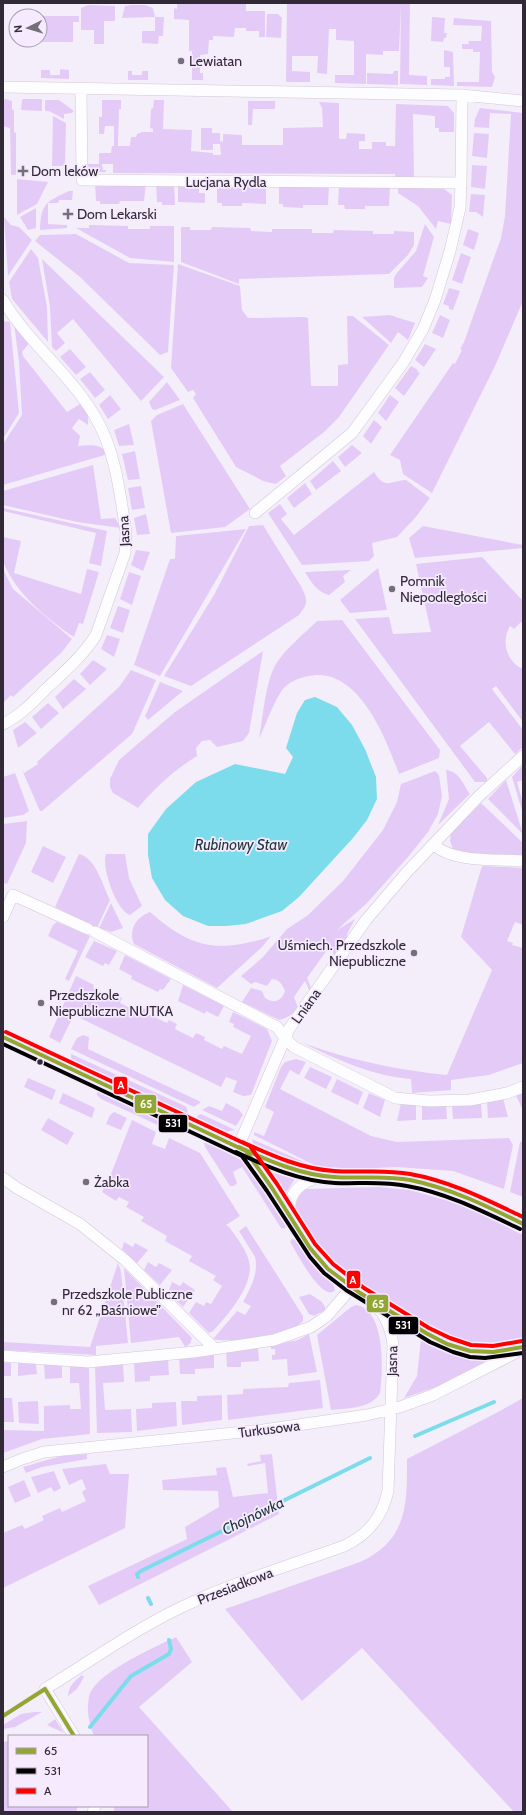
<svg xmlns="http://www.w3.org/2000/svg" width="526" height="1815" font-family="Cabin,sans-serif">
<rect width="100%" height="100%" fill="#f4eefa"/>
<path fill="#e4cbf7" d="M177,3H246V11H265V37H259V31H246V28H235L234,37L213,36V40H209L208,54L200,55V73H203V80H192V51H189V20L174,19V8L177,9Z
M287,3H410L409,75L427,76V85L400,84L401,4L399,51H383V55L366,54V84L335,83V75H354V41L336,40V29H329L327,74L317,73L318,56H292V71L310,72V82H286Z
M88,5L115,6V21H104V44H94V30H81V8Z
M131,5H145L153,8L155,17L122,18L125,6Z
M267,14H278L282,18L281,38L266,37Z
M41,16H79V22H73V42H41Z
M155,17H164L163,36H159L158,44L142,43V31H155Z
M432,17L445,18L444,33H447L446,38H444L443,42L431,41Z
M454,18L491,21L492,72L495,77L492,87L457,86V82H479L480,52H473V49H462V44H469L468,41H481L482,26L453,25Z
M444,50L453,52L454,86L431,85V79H445V77H450V67H444Z
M60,69L69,70V79L41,78V70H50V75H60Z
M128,71H132V75H142V71H148V80H128Z
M394,71H398V85L367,84V73L393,74Z
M5,99L12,101V109L14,111V132L16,133V175H11L10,128L3,126V101Z
M23,99H42V111L21,110L22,100Z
M45,100H59L74,111L72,113L64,114V119L49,111H45Z
M102,100H121V109H119L118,146H130L131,137H136L137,134L142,132H153V129L150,128L151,109L153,108L154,100H164L163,129L192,130L191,151L213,153V155H221L220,144H213V150H201V128H212V133H220V141L223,142V134L242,135V145H283V128L323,127L322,108L319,102L339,103V139H346L347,133L365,134V141H359V149H372V142H386V146H395L396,104L448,106L454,113V132H439V128H435V116L413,114L414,177H395V174L113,173V164H102L103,170H106V172H96L90,169L87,164H99V153H111L112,146H114V126H105L104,134H99V117H102Z
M248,101H275V109H253L252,125H248Z
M480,108L523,113V301L495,366L432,493L403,474L400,460L390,455L453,363L455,364L462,350L460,349L464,342L501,238L505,216L511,114L490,113L489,128L474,127L475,119Z
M53,116L66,123L65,166H52Z
M474,133L489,134L487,158L472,156Z
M472,165L487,166L485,189L471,187Z
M17,179L48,182L37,204L17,215Z
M95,182L146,183L144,201H120L119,204H100V201H96Z
M156,183H174L175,205H162V202H157Z
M178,183L199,184V193H205V203L178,202Z
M217,184L266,185V204L242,203V206H222V203H217Z
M279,185L329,186L328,205H303V208L283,207V204H279Z
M339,186L390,187L389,206H365V209H345L344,205H338Z
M398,187L443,188L452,195L451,224L438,221L436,229L418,206L398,193Z
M69,191H73L72,200H59L58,203H48V224L67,225V228L40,230C41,203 46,202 69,191Z
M471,194L485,195L483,217L476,212H469Z
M36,208V228L28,230L20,217Z
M4,217L11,225L19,227L32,240L8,276Z
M425,224L434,237L423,276L428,278L422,287L394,288V278L396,274L416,251Z
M89,225L128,226V229H150V226H174V262L130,258L76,228H89Z
M181,227H190V230H211L212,227L250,228L251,231L272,232V229H312V233H333L334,230L373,231V234H394V231L414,232V245L408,255L389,274L239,279V284L181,262Z
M468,229L479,233L474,250L463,245Z
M76,234L129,263L174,265L168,352L160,355L80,277L35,241L40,235Z
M31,249L38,258L47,307L48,342L12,299L9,282Z
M461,253L471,257L462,284L452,280Z
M42,259L164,377L141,401L73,319L57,333L65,343L56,351L52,347L50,307Z
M178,264L240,286L242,310L248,318L304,317L308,318L311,386H338V365L348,364L347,316H353L389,345L339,417L324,432L280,466L286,476L276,484L263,481L236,467L193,398L196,394L193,390L188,392L171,368Z
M449,288L460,291L453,310L449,309V306L443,304Z
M390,315L415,323L408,340L398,332L391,343L362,317Z
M440,315L450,320L443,338L432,333Z
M3,321L10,322L19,413L3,439Z
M14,323L31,341L22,352L23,356L67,412L80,404L84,406L88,414V425L79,419L72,428L80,436L78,446C88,445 102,443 108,454L3,485V444L22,415L19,362Z
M425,344L436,349L424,367L415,360Z
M70,349L86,367L76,375L60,357Z
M411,366L418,370L417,371L420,373L404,396L395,388Z
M90,372L105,390L95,398L80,379Z
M167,382L180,400L155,410L152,409L149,402Z
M110,395L121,409L108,419L99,405Z
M390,395L399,402L386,421L378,413Z
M183,404L250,509L225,527L171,533L151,421L157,415Z
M374,420L382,427L371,444L363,436Z
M129,424L134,445L119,446L114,430Z
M352,445L362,453L345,467L338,457Z
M135,451L140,479L128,480L122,454Z
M333,461L341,471L316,490L310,481Z
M93,465L101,519L115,518L121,528L77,522L3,505V491Z
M374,472C385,490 390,481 406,480L430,498L415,518L397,537L372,543L374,556L369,561L302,565L268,513L280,504L287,514L281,519L294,535Z
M305,483L312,494L294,508L287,498Z
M141,486L145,508L132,510L128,488Z
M3,508L107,531L101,566L89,563L96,533L3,511Z
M146,514L150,534L137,535L134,518Z
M263,525L302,588C308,601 308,604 299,615L191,686L164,676L214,595L249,526Z
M423,526L523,545V548L415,558L409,538Z
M246,529L160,676L134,665L170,559H175L176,536Z
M3,537L21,541L14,573L81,594L87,569L99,572L83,624L79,623L74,637C48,620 14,592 3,561C1,554 3,544 3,537Z
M136,550L150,552L143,571L131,565Z
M482,557L523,601V620L514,629L510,626C501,642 506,661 523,669V722L496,686L492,689L523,730V747L515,754L489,722L460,746L487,778V781L485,782H475L355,619L389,617L393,634L431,632L416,564Z
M378,568L387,610L350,613L340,600Z
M3,569L13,589L72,639L62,652L13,697L11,695L3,703Z
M351,570L343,576L345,582L329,595C318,593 310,581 305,572Z
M129,572L141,576L132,605L120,599Z
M118,606L130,610L123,633L110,628Z
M342,620L440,750L439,758L399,774C386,739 361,673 316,675C305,676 293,679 285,687C276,695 265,727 259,739C263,718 265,682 276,664C286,648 304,634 317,621Z
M107,635L120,639L114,657L101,649Z
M263,651L249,733L243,741L217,747L210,740L202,741L196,748L197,756C174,770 156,787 138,808L113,793L110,787V779L119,760L175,712Z
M93,660L107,669L90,685L80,674Z
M131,670L156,680L132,734L42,811H40L22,770L24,773L38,764L37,762L119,687Z
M74,679L86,689L63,709L55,697Z
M160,682L183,691L148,720L145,716Z
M48,703L59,713L41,729L32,717Z
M25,722L37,733L18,748L13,730Z
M523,765V780L517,782L523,803V814L512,777Z
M446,770C459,771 463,784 470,794L438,825L449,799Z
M435,771L439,775L442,796L438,814L428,832L408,857L367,903L337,930L355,919L347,934L348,939L335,957L330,946L307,978L312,990L310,992L305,981L294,997L298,1008C292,1015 287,1018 279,1020L242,1002L251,988L262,991L265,998C274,1004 282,1001 285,991C282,984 280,980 272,979L267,986L255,982L251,984L241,976L262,958L287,929L308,915L343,881L383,830L397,802L401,784Z
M15,773L29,811L23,815L3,818V777Z
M506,780L523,834L488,799Z
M481,803L523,843V855L459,853L454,852L450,841L451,832Z
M27,821L26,843L7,884L3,883V824Z
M43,846L66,857L53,883L31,872Z
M79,854C96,858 103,886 110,900L97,928L55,907Z
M106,854H125L129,878L142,906L130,915C116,910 101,867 106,854Z
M483,866L523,868V925L515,922L507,941L513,943L512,945L523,948V1063L489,1075L451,1080V1090L412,1093L411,1079C372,1076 338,1060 303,1043C349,1060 398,1070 447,1075L492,970L461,937L481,869Z
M111,903L123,928L111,932L99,928Z
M150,912C179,937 202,951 241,944C251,942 262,940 271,936L262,947L217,988L134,944C128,930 136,917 150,912Z
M57,922L90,936L69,981L65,979L78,951L48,936L53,925Z
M94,941L117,951L109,965L105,963L103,966L85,957Z
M125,955L171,979L163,990L160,989L158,992L131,979L132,976L119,969Z
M76,976L94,985L93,988L112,997L113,994L122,998L120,1003L138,1012L141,1007L149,1011L148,1014L167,1023L169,1020L177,1024L175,1029L193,1038L196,1033L205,1037L204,1040L222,1049L224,1046L242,1054L251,1036L233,1027L234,1024L229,1022L233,1012L267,1029L272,1041L251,1095L243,1096L233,1092L237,1081L226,1077L221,1087L74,1015L60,1043L49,1037Z
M183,985L224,1006L218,1017L206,1011L205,1014L178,1001Z
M83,1035L89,1037L88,1049L201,1102L194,1107L71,1049L77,1038Z
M71,1054L185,1106L187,1108L188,1114L75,1061L71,1058Z
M296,1059L306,1062L299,1075L290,1070L280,1089L371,1136L397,1142L509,1138L513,1145L504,1189L453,1171L396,1167L356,1169L327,1168L318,1167L254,1135V1132L264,1136L274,1112L265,1107L281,1067L285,1062Z
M310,1067L332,1077L326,1089L304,1078Z
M28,1078L56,1090L52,1100L24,1087Z
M337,1079L363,1092L358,1105L331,1092Z
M523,1090V1110L515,1094Z
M97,1091L180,1129L179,1131L175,1133L101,1099L97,1095Z
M63,1093L95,1108L92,1118L59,1103Z
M369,1093L385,1100L380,1117L363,1108Z
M503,1098L508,1117L488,1118L487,1101Z
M226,1103L239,1110L243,1115L236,1126L202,1110L209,1106L222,1111Z
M401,1103L416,1104V1120L397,1121Z
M481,1103L482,1118L453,1119L452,1105Z
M446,1104L447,1119L422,1120V1105Z
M114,1112L127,1118L121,1130L106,1124L110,1115Z
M201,1114L235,1130L226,1132L197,1119L198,1115Z
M48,1118L74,1133L67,1145L41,1130Z
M132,1120L156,1132L152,1144L165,1149L169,1138L200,1153L240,1216L226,1225L230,1228C236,1237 246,1249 249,1261C255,1284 228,1315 213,1331L209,1333L189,1313L196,1302L204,1306L206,1302L211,1304L222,1286L213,1280L216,1276L189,1261L192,1256L165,1241L167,1236L141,1221L144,1217L126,1207L129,1202L119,1197L116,1201L102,1192L109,1179Z
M252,1139L320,1169L282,1159L254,1145Z
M205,1140L246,1163L286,1225L285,1229L281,1228L242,1167L233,1172L237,1183L234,1186H230L205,1147L204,1141Z
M523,1141V1197L510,1192L520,1142Z
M270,1172L295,1179L285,1194Z
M379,1187L410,1190L463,1205L523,1235V1339C503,1346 478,1347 457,1341C443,1337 428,1326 415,1318C372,1292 334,1272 306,1229C303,1223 297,1217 296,1210C294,1202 300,1195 305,1189Z
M246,1226L303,1316V1321C293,1334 228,1344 213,1339L237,1311L245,1315L251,1306L243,1302C250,1289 259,1273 255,1257L239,1231Z
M292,1239L295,1240L315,1265L333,1283L335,1290L333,1292C319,1297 297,1253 290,1242Z
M124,1242L133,1247L135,1243L148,1250L137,1263L122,1249Z
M148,1262L156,1267L159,1263L172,1270L160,1285L144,1270Z
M118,1263L121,1271L128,1343L96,1346V1355L3,1350V1342L90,1347Z
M124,1268L192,1338L190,1344L185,1347L179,1337L131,1343Z
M172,1282L180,1286L183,1282L195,1290L183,1307L168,1293Z
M310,1294L322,1302L325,1307V1310L314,1316L309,1314L299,1297Z
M356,1305C386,1309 383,1372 380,1393C371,1409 347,1408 331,1410L317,1335L351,1307Z
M309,1334L317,1372L288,1376L287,1359L272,1360V1355H275V1349H271V1345L298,1340Z
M421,1339C447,1352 463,1358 492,1359L442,1385L404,1398L417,1376Z
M258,1348L259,1361L241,1362V1367H227L226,1351Z
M214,1353V1368L195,1369V1374H180L179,1357Z
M168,1358L169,1375L150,1376V1381L135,1382L134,1363Z
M3,1362L11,1363V1376H3Z
M18,1363L36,1364L37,1374L18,1376Z
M123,1363L124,1382L103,1383L105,1410L131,1409L132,1432L97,1433L95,1366Z
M44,1364L62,1365V1378L45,1379Z
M70,1366H89L90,1434L42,1439L3,1453V1430L44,1431V1406L70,1405V1409H81L79,1383H70Z
M320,1380L323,1408L228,1420L227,1395L243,1394V1389L288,1387L289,1383Z
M222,1395V1420L182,1425L181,1401H197V1396Z
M3,1398H12L14,1422H3Z
M523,1398V1812H514L362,1648L302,1701L225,1609L360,1562C408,1540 407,1504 407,1459L498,1412Z
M38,1401L39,1424L19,1423L18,1402Z
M176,1402L177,1426L137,1431L136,1409L152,1408V1403Z
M87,1454V1459L42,1467L26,1473L23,1467L61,1456Z
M272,1454L279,1514L99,1605L88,1586L187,1539L185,1527L219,1507L218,1491L163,1490L162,1480L217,1475L216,1468L226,1467L233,1497L268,1493L265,1463L248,1466L247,1464L261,1461L260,1455Z
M106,1464L110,1474H129L125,1528L3,1588V1533L22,1525L25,1529L44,1520L42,1516L60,1508L62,1512L86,1501L82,1492L86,1489L82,1479L69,1485L62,1469Z
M54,1471L61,1488L54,1492L51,1487L38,1493L31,1477Z
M24,1480L31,1496L15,1503L8,1487Z
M176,1637L192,1662L139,1707L233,1812H114V1806H147V1736H94C89,1723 86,1711 89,1697C93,1674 155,1647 176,1637Z
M82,1675L84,1677L77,1689L68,1696C69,1686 74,1681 82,1675Z
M34,1712H42L15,1727L3,1729V1725L21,1714Z
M55,1719L64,1733L47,1725Z
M9,1741V1806H78L76,1812H3V1742Z"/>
<path fill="#7cdceb" d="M315,697L337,707L352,725L365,749L376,777L377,799L367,820L353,838L299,897L282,911L246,924L226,926H208L183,916L165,900L152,878L148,855V834L166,809L196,782L235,764L285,774L293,757L286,748L297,713L305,700Z"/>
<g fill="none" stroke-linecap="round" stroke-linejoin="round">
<path stroke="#7cdceb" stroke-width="4" d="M415,1436L494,1402
M138,1577L137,1574L141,1571L370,1458
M148,1598L151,1604
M90,1727L131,1676L169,1654L171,1649L169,1640"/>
<g stroke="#cfc9d4" stroke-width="12">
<path id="minor" d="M3,87L462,95L523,101
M81,89L82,180L461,183
M3,300C28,343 73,376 97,420C116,454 120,494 126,532L125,553L96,635C83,656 64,672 46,689C33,702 20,716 3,724
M255,513L352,433L403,363L423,329L435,300L450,251L460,208L461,183L462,95
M434,845C454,863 497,859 523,861
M3,917L13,895L88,929
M95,932L277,1027L285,1038L294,1047L395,1098L429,1101L470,1100L507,1093L523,1087
M3,1037L246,1151C272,1161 297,1172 324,1176C353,1180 381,1175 410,1180C450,1187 486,1206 523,1224
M238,1147L289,1029L366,920L407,872L479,796L523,756
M247,1152L263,1173L312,1250L327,1267L345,1283L367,1297L447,1344C470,1352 493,1354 517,1349
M3,1178L17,1188L80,1224L125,1260L215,1349
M291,1216C285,1193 302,1181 323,1176
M3,1356L88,1362L194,1352L274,1340L311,1327L327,1316L352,1287
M3,1467L22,1459L44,1452L263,1430L367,1415L400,1407L433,1395L523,1349
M74,1736L45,1689C94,1659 142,1624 195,1601C243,1579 294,1564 344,1546C368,1535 382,1518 388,1491L393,1345C391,1325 382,1309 367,1297
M93,1812L95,1806"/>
</g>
<use href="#minor" stroke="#fdfcfe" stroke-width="11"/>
<g stroke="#f5eafe" stroke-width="7">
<path id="bus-1" d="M3,1037L246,1151L272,1188L310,1248L328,1269L360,1293L426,1333L447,1344L470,1351L493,1352L523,1347
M239,1147C269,1161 301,1175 334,1177C359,1179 385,1175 410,1180C450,1188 487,1206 523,1224
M45,1689L74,1736
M3,1716L45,1689"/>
</g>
<g stroke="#f5eafe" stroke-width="7">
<path id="bus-2" d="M3,1044L242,1156L267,1191L310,1257L324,1273L346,1290L430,1342L453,1352L470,1357L485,1358L523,1353
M236,1152C267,1167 300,1181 335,1183C359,1184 383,1181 407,1186C447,1193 484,1212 520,1229"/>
</g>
<g stroke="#f5eafe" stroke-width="7">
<path id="bus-3" d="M6,1032L250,1146L277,1184L315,1244L333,1264L364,1288L429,1328L450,1338L471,1345L493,1346L522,1341
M242,1142C271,1155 301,1169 334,1171C359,1173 384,1169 410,1174C450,1181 487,1200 523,1217"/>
</g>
<use href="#bus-1" stroke="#91a732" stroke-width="4"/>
<use href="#bus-2" stroke="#000" stroke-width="4"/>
<use href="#bus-3" stroke="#f00" stroke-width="4"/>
</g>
<g fill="#756f7b" stroke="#f5eafe" stroke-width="1.5">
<circle cx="181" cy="61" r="4"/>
<path d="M21 165h4v4h4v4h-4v4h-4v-4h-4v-4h4z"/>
<path d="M66 208h4v4h4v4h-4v4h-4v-4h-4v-4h4z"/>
<circle cx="392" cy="589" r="4"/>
<circle cx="414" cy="953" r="4"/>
<circle cx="41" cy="1003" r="4"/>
<circle cx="86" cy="1182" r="4"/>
<circle cx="54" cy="1302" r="4"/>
</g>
<circle fill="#312a36" stroke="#f5eafe" stroke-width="1.5" cx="40" cy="1062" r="3.5"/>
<g text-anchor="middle" stroke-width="3.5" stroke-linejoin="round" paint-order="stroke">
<g font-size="14" fill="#312a36" stroke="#f5eafe" text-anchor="start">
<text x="189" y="66">Lewiatan</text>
<text x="31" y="176">Dom leków</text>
<text x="77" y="219">Dom Lekarski</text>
<text x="400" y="586">Pomnik<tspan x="400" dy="16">Niepodległości</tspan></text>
<text x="406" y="950" text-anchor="end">Uśmiech. Przedszkole<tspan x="406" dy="16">Niepubliczne</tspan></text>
<text x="49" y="1000">Przedszkole<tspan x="49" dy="16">Niepubliczne NUTKA</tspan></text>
<text x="94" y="1187">Żabka</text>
<text x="62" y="1299">Przedszkole Publiczne<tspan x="62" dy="16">nr 62 „Baśniowe”</tspan></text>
</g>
<g font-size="14" fill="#312a36" stroke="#f5eafe">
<text x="226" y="187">Lucjana Rydla</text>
<text transform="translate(124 531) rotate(-93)" y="5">Jasna</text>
<text transform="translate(306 1006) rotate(-54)" y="5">Lniana</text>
<text transform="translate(392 1361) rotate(-89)" y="5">Jasna</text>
<text transform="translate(269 1429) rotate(-7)" y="5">Turkusowa</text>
<text transform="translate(235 1586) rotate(-21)" y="5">Przesiadkowa</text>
</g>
<g font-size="15" font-style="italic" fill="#1d3538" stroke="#f5eafe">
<text x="241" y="850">Rubinowy Staw</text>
<text transform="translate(253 1516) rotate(-26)" y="5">Chojnówka</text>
</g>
</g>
<g stroke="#f5eafe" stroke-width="1.5">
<rect x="113" y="1076" width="15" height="19" rx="4" fill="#f00"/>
<rect x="134" y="1094" width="23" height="20" rx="4" fill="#91a732"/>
<rect x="158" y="1114" width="30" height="19" rx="4" fill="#000"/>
<rect x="346" y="1270" width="15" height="19" rx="4" fill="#f00"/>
<rect x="366" y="1294" width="23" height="19" rx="4" fill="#91a732"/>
<rect x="388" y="1316" width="31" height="19" rx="4" fill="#000"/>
</g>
<g font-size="11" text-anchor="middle" font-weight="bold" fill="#fff">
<text x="121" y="1089">A</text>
<text x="146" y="1108">65</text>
<text x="173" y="1127">531</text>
<text x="353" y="1284">A</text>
<text x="378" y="1308">65</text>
<text x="403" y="1329">531</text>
</g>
<rect width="526" height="1815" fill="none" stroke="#312a36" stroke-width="8"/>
<rect x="8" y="1735" width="140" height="72" fill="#f5eafe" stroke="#a79dae"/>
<rect x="16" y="1748" width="20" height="6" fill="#91a732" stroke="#a79dae"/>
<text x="44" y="1755" font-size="12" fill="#312a36">65</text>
<rect x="16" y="1768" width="20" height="6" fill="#000000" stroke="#a79dae"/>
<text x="44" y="1775" font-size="12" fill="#312a36">531</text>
<rect x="16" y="1788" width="20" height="6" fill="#ff0000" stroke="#a79dae"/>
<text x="44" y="1795" font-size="12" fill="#312a36">A</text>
<g transform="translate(28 28) rotate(265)"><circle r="19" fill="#f5eafe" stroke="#a79dae"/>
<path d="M0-3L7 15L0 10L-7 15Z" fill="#756f7b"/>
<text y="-6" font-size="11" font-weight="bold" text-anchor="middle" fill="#312a36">N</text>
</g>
</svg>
